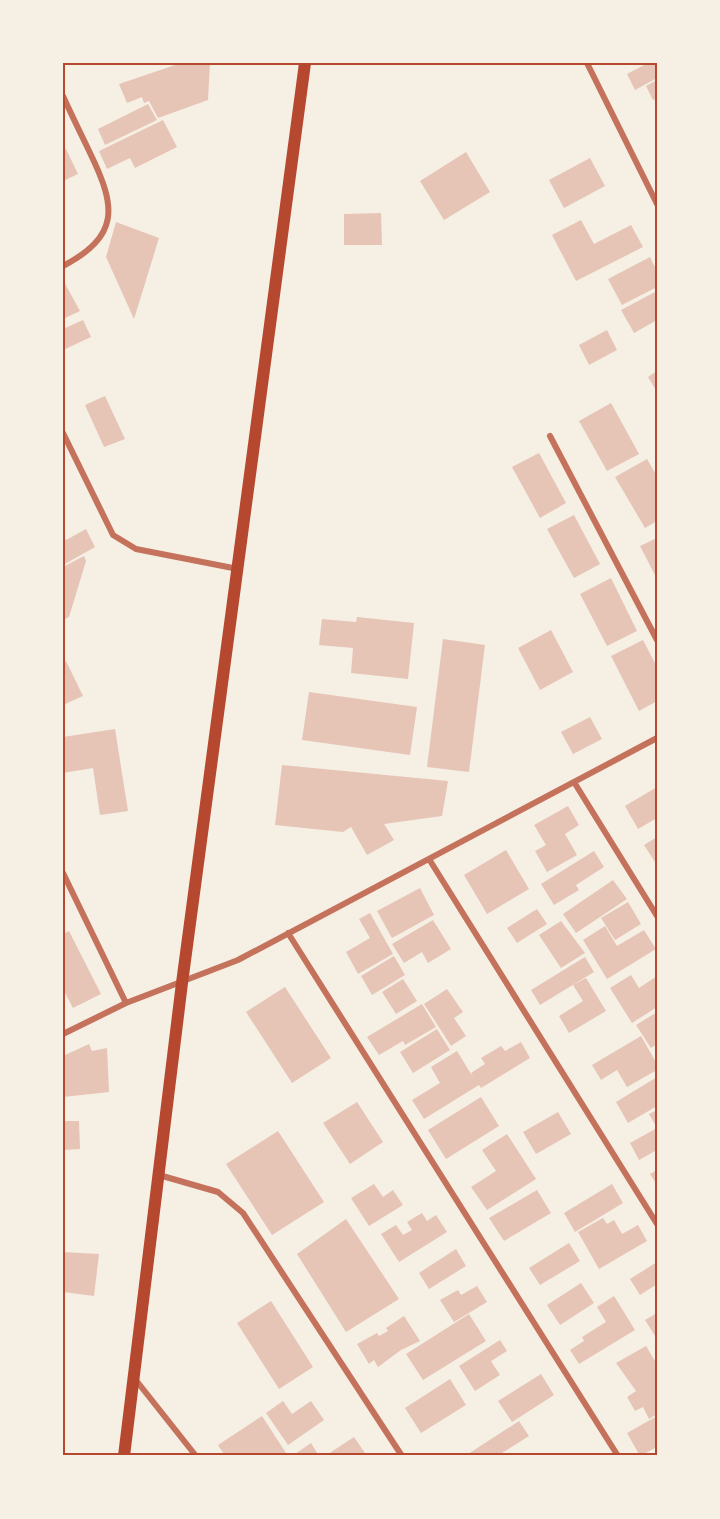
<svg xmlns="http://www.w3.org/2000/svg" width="720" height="1519" font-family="'Titillium Web',sans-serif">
<rect width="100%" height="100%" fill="#f6efe4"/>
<path fill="#e6c5b7" d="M181,63H210L208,100L158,118L149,101L144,103L142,97L127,103L119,84Z
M648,63H657V78L635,90L627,74Z
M657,80V99L653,100L646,86Z
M148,104L157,120L105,145L98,129Z
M163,120L177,147L135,168L130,158L107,169L99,151Z
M66,149L78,174L63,181V150Z
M466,152L490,192L444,220L420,181Z
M590,158L605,186L564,208L549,180Z
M381,213L382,245H344V214Z
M581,220L594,244L631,225L643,247L576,281L552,235Z
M116,222L159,238L134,319L106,257Z
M650,257L657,271V287L622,305L608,279Z
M63,280L80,311L63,319Z
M657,291V320L634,333L621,310Z
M83,320L91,337L63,350V329Z
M607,330L617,350L589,365L579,345Z
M657,371V392L648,377Z
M105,396L125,439L104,447L85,405Z
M611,403L639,454L607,471L579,421Z
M539,453L566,503L540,518L512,467Z
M647,459L657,476V521L645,528L615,477Z
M574,515L600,564L574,578L547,529Z
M86,529L95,547L63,565V535L66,540Z
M657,538V579L640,546Z
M84,556L86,561L69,617L65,619L63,567Z
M611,578L637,631L607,646L580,594Z
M357,617L414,623L408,679L351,673L353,648L319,645L322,619L356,622Z
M551,630L573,672L540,690L518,648Z
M443,639L485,645L469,772L427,767Z
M643,640L657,667V701L639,711L611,656Z
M66,661L83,696L63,705V663Z
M309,692L417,707L410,755L302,740Z
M590,717L602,739L573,754L561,732Z
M115,729L128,811L100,815L93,768L63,773V737Z
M282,765L448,781L442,816L384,824L394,840L367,855L351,827L343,832L275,825Z
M657,787V818L638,829L625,806Z
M568,806L579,825L565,834L577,855L547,872L535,851L546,845L534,825Z
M657,837V865L644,845Z
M506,850L529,889L487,914L464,875Z
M594,851L604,867L576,885L579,890L554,905L541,884Z
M613,880L627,899L576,933L563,914Z
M420,888L434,915L392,938L377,911Z
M628,902L641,924L615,940L601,918Z
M537,909L547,924L517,943L507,928Z
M370,913L393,954L358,974L346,952L370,938L359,919Z
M433,920L451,949L428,963L422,952L404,963L392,944Z
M561,921L585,953L561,968L539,935Z
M605,926L617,946L644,930L656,949L607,979L583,940Z
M69,931L101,994L73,1008L63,989V934Z
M394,956L405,975L372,995L361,976Z
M585,957L594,972L540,1005L531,990Z
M631,975L639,988L657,976V1007L632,1023L610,988Z
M586,978L606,1011L569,1033L559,1016L583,1001L573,985Z
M403,979L417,1001L396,1014L382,992Z
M285,987L331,1058L292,1083L246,1012Z
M447,989L463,1012L454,1018L466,1036L451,1046L424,1004Z
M422,1004L436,1027L405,1045L403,1041L379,1055L367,1037Z
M657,1012V1044L651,1048L636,1025Z
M437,1029L450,1050L413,1073L400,1052Z
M641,1036L657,1064V1070L627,1087L617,1070L601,1080L592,1065Z
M521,1042L530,1058L481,1088L479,1085L424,1119L412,1100L440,1083L431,1067L457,1051L474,1079L471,1073L485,1064L481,1058L501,1046L505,1051Z
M89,1044L92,1051L107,1048L109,1092L63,1097V1056Z
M657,1077V1106L628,1123L616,1102Z
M481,1097L499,1126L446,1159L428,1130Z
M357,1102L383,1142L350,1164L323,1123Z
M657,1110V1150L639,1160L630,1143L657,1128L649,1114Z
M558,1112L571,1134L536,1154L523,1132Z
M63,1121H79L80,1149L63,1150Z
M278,1131L324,1202L272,1235L226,1164Z
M507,1134L536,1179L487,1210L471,1187L496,1171L482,1150Z
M657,1170V1185L650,1174Z
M374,1184L383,1197L393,1190L403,1205L369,1226L351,1198Z
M612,1184L623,1203L575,1232L564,1213Z
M537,1190L551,1213L504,1241L489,1218Z
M422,1213L427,1221L436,1215L447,1232L399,1262L381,1234L396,1225L403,1235L412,1230L407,1222Z
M603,1218L607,1224L614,1220L622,1234L638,1225L647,1241L599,1269L578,1232Z
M346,1219L399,1299L346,1332L297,1254Z
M569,1243L580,1261L540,1285L529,1268Z
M456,1249L466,1266L429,1289L419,1273Z
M63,1252L99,1254L94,1296L63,1292Z
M657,1262V1284L640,1295L630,1279Z
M581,1283L594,1303L560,1325L547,1305Z
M477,1286L487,1302L454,1322L440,1300L458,1290L461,1295Z
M614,1296L635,1330L579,1364L570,1350L584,1341L582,1337L606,1322L597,1307Z
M271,1301L313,1367L279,1389L237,1323Z
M657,1313V1339L645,1320Z
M469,1314L486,1341L423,1380L406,1354Z
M404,1316L420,1341L401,1350L378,1367L374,1360L369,1364L357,1344L377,1333L379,1336L388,1331L386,1328Z
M500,1340L507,1351L491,1361L500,1375L475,1391L459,1366Z
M646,1346L657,1364V1414L649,1419L643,1407L635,1411L627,1397L636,1391L616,1363Z
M541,1374L554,1395L512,1422L498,1401Z
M450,1379L466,1405L421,1433L405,1408Z
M283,1401L292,1414L311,1401L324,1420L288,1445L266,1413Z
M262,1416L288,1456H225L218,1445Z
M657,1416V1447L640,1456L627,1433Z
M519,1421L529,1436L497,1456H465Z
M354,1437L367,1456H325Z
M311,1443L319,1456H292Z"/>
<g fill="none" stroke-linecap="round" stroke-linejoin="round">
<path stroke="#c5725c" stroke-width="6" d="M587,63L657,204
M63,96C72,116 82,136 91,155C116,207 120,236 63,266
M63,433L113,535L136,549L238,569
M550,436L657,640
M574,782L657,916
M429,859L657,1224
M63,873L126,1003
M288,933L618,1456
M63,1034L126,1003L238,960L657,738
M159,1175L218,1192L243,1213L402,1456
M135,1379L196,1456"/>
<path stroke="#b5482f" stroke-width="12" d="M124,1456L182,983L305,63"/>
</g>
<rect width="720" height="1519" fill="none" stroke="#f6efe4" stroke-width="129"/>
<rect x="64" y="64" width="592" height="1390" fill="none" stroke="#b5482f" stroke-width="2"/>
</svg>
